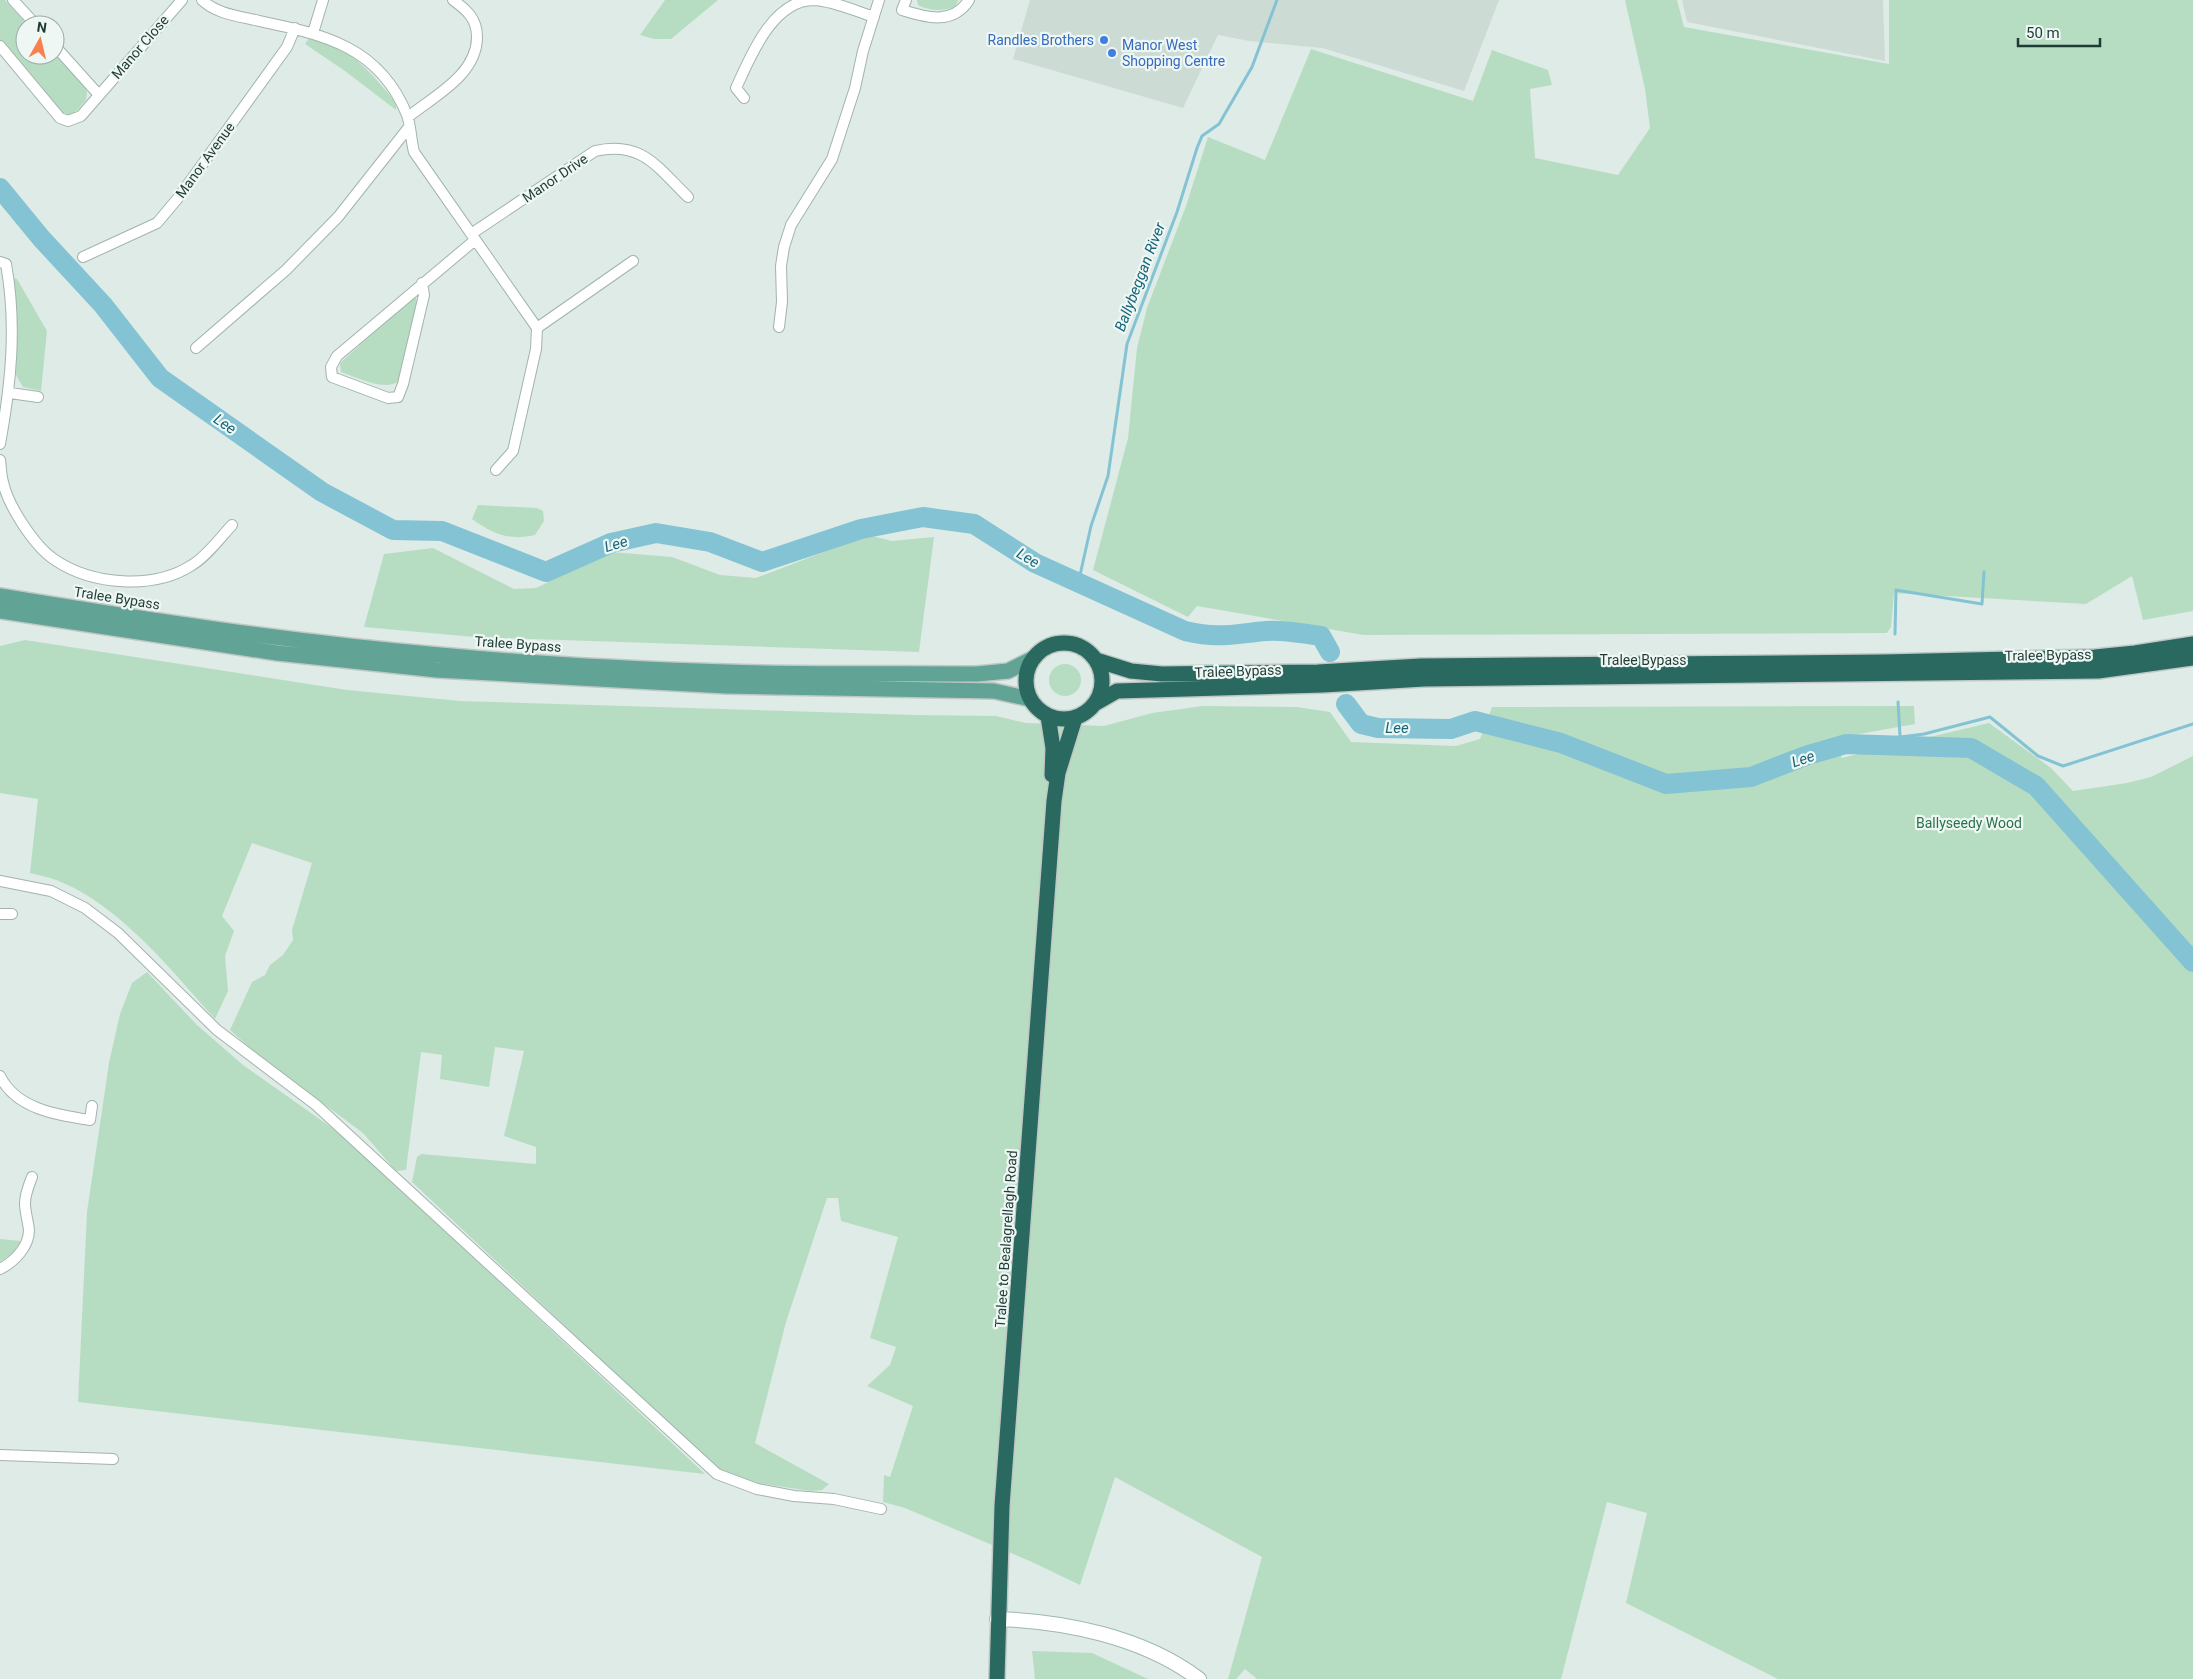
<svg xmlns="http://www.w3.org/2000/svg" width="2193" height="1679" font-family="Roboto,sans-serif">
<rect width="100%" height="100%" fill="#dfebe6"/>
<path fill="#cddbd5" d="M1030,0H1499L1464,91L1322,48L1249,41L1218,35L1183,108L1013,59Z
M1682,0H1883L1885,61L1687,22Z"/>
<path fill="#b6ddc2" d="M0,0H5L28,25H25V55L55,54L84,85L87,92L86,100L73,115L68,116L61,112L0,39Z
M665,0H718L671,39H654L640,35Z
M917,0H958L956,6C945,12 929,11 918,5Z
M1625,0H1677L1684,27L1889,64V0H2193V611L2143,620L2132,576L2086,604L1894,593L1891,627L1887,633L1363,635L1197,606L1188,617L1093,570L1128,438L1137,348L1147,308L1186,206L1208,137L1265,160L1311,49L1473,101L1492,50L1548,70L1552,85L1530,89L1535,158L1618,175L1650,128L1645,89Z
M310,37C347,45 369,70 392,98L396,103V110L345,71L305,44Z
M14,278L17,279L47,331L41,391L23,387L16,375L17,332L11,281Z
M413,297H416L417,308L398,382C382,391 357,377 341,372L340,363Z
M478,505L537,508L543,511L544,521L535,535C509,541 493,534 472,519Z
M868,535L892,541L934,537L919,652L474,637L364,627L384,554L433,548L514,589L536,588L611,552L672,557L720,575L756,578Z
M25,640L347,690L460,701L916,715L996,716L1026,723L1104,726L1152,713L1203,706L1297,707L1330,712L1351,742L1456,746L1480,739L1492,707L1914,706L1915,724L1842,737L1841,758L1989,723L2051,768L2073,791L2127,783L2151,777L2193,756V1679H1778L1626,1603L1647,1513L1607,1502L1561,1679H1257L1245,1669L1236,1679H1228L1262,1557L1115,1477L1080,1585L1032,1562L905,1508L883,1502L884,1475L890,1477L913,1406L867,1386L890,1365L896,1347L870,1338L898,1237L841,1221L838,1198H827L786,1322L755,1443L829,1484L822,1490L811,1491L750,1482L716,1468L412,1182L417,1157L421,1154L536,1164V1147L504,1136L524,1051L495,1047L489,1087L440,1079L442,1055L421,1052L406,1170L396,1171L363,1133L259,1056L230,1030L252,982L265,975L270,965L283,955L293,940L292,930L312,863L252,843L222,916L234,931L225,956L228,991L215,1019C172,971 118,903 56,880C48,877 39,875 30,873L38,799L0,793V646Z
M1049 680a16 16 0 1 1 32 0a16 16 0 1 1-32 0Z
M147,972L197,1025L243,1065L342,1135L705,1474L78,1402L87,1212L109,1063L120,1014L132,983Z
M0,1239L21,1241L13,1253L0,1262Z
M1032,1651L1092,1653L1148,1679H1035Z"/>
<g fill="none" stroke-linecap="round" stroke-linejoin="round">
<path stroke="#83c3d3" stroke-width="3" d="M1078,584L1091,526L1108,476L1127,344L1177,212L1197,148L1202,136L1219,124L1252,67L1277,0
M1895,634L1896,590L1982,604L1984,572
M1898,702L1900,736
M1846,744L1924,734L1990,717L2038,756L2063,766L2193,724"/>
<path stroke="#83c3d3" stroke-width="20" d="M0,188L41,238L103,305L160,378L322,492L393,530L442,531L546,572L611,543L656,533L710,542L762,562L861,529L923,517L974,524L1035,563L1185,631C1219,639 1233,634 1266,631C1284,629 1303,634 1321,636L1330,652
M1346,704L1361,724L1378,728L1451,729L1475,721L1561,743L1666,784L1751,777L1808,755L1846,744L1971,748L2036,786L2193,962"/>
<g stroke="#a2b3ad" stroke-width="12">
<path id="street" d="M13,0L36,25
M202,0C215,13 237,16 255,20C321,34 379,45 407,115C411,126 411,141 414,152L537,328L536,349L513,451L496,470
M906,0L902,10C927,18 953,25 969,0
M313,33L323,0
M0,46L60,118L68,121L81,116L182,0
M55,46L99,95
M744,98L736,88C750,58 772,0 814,0C834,1 855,11 874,17
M408,117C434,96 477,75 477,37C477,19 467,10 453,0
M471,234L595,151C642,140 658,168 688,197
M83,257L157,223L178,198L287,47L295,28
M0,262L6,264C17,325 11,384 0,444
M422,283L424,295L403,384L398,397L388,398L332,377L331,367L337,356L475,240
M779,327L782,302L781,266L784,247L791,225L832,159L855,88L863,51L879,0
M537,328L633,261
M196,348L286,270L338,217L409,127
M10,393L38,397
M0,460C1,467 1,475 3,482C8,506 35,547 55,560C92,585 154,590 192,565C206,557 221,537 232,525
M0,881L51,891L85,908L118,933L217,1030L316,1105L717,1474L757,1489L794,1496L834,1499L881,1509
M0,914H12
M0,1076C16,1109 57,1115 90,1120L92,1106
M0,1269C14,1262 29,1247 29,1230C28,1221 25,1212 25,1203C25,1194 29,1185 32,1177
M0,1455L113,1459"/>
</g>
<g stroke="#9db7af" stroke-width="16">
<path id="secondary" d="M997,1619C1065,1621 1143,1637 1199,1679"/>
</g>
<g stroke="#c0c8c6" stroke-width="18">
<path id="primary" d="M0,596C146,620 292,642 440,655C535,664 630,669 726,672C809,675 893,673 977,674L1008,671L1034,658
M0,611L277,653L437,670L726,686L994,691L1030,699"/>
</g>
<g stroke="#c0c8c6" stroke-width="18">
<path id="highway" d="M1026 681a38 38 0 1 1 76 0a38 38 0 1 1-76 0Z
M1096,660L1131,671L1162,674L1318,672L1421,666L1883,662L2095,657L2135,653L2193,644
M1096,703L1117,691L1323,685L1424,679L2098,671L2193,658
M1048,716L1053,748L1052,775
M997,1679L1002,1506L1054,801L1058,773L1075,718"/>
</g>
<use href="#street" stroke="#fff" stroke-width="10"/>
<use href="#secondary" stroke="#fff" stroke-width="14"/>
<use href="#primary" stroke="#61a395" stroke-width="15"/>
<use href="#highway" stroke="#2a695f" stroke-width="15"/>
</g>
<g fill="#3f7fe0" stroke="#eff7f4" stroke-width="2">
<circle cx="1104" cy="40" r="5"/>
<circle cx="1112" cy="53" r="5"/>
</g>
<g text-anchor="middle" stroke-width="4.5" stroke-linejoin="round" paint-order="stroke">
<g font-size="14" fill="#366cbe" stroke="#eff7f4" text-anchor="end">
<text x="1094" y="45">Randles Brothers</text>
<text x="1122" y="50" text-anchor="start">Manor West<tspan x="1122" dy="16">Shopping Centre</tspan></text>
</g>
<g font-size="14" fill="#1f3b35" stroke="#eff7f4">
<text transform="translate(140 47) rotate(-49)" y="5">Manor Close</text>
<text transform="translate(205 160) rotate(-54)" y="5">Manor Avenue</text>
<text transform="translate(555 178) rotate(-34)" y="5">Manor Drive</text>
<text transform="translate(117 598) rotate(9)" y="5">Tralee Bypass</text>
<text transform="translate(518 644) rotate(4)" y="5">Tralee Bypass</text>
<text transform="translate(2048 655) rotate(-1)" y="5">Tralee Bypass</text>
<text x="1643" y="665">Tralee Bypass</text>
<text transform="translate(1238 671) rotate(-2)" y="5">Tralee Bypass</text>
<text transform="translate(1006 1239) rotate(-86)" y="5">Tralee to Bealagrellagh Road</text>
</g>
<g font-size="14" fill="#287448" stroke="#eff7f4">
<text x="1969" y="828">Ballyseedy Wood</text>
</g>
<g font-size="15" font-style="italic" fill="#176579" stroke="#eff7f4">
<text transform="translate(1140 277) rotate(-69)" y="5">Ballybeggan River</text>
<text transform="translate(225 424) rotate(35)" y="5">Lee</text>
<text transform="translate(616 544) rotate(-17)" y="5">Lee</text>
<text transform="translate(1028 558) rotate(31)" y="5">Lee</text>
<text x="1397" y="733">Lee</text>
<text transform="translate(1803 759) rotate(-19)" y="5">Lee</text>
</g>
</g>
<g transform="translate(40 40) rotate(8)"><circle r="24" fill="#eff7f4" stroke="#9caca8"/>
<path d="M0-4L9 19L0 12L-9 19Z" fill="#f8804f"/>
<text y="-8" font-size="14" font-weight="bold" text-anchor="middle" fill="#1f3b35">N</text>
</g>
<path d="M2018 38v8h82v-8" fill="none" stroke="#1f3b35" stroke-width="2.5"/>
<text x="2026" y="38" font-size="15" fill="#1f3b35" stroke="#eff7f4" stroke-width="4" paint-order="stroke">50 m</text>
</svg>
